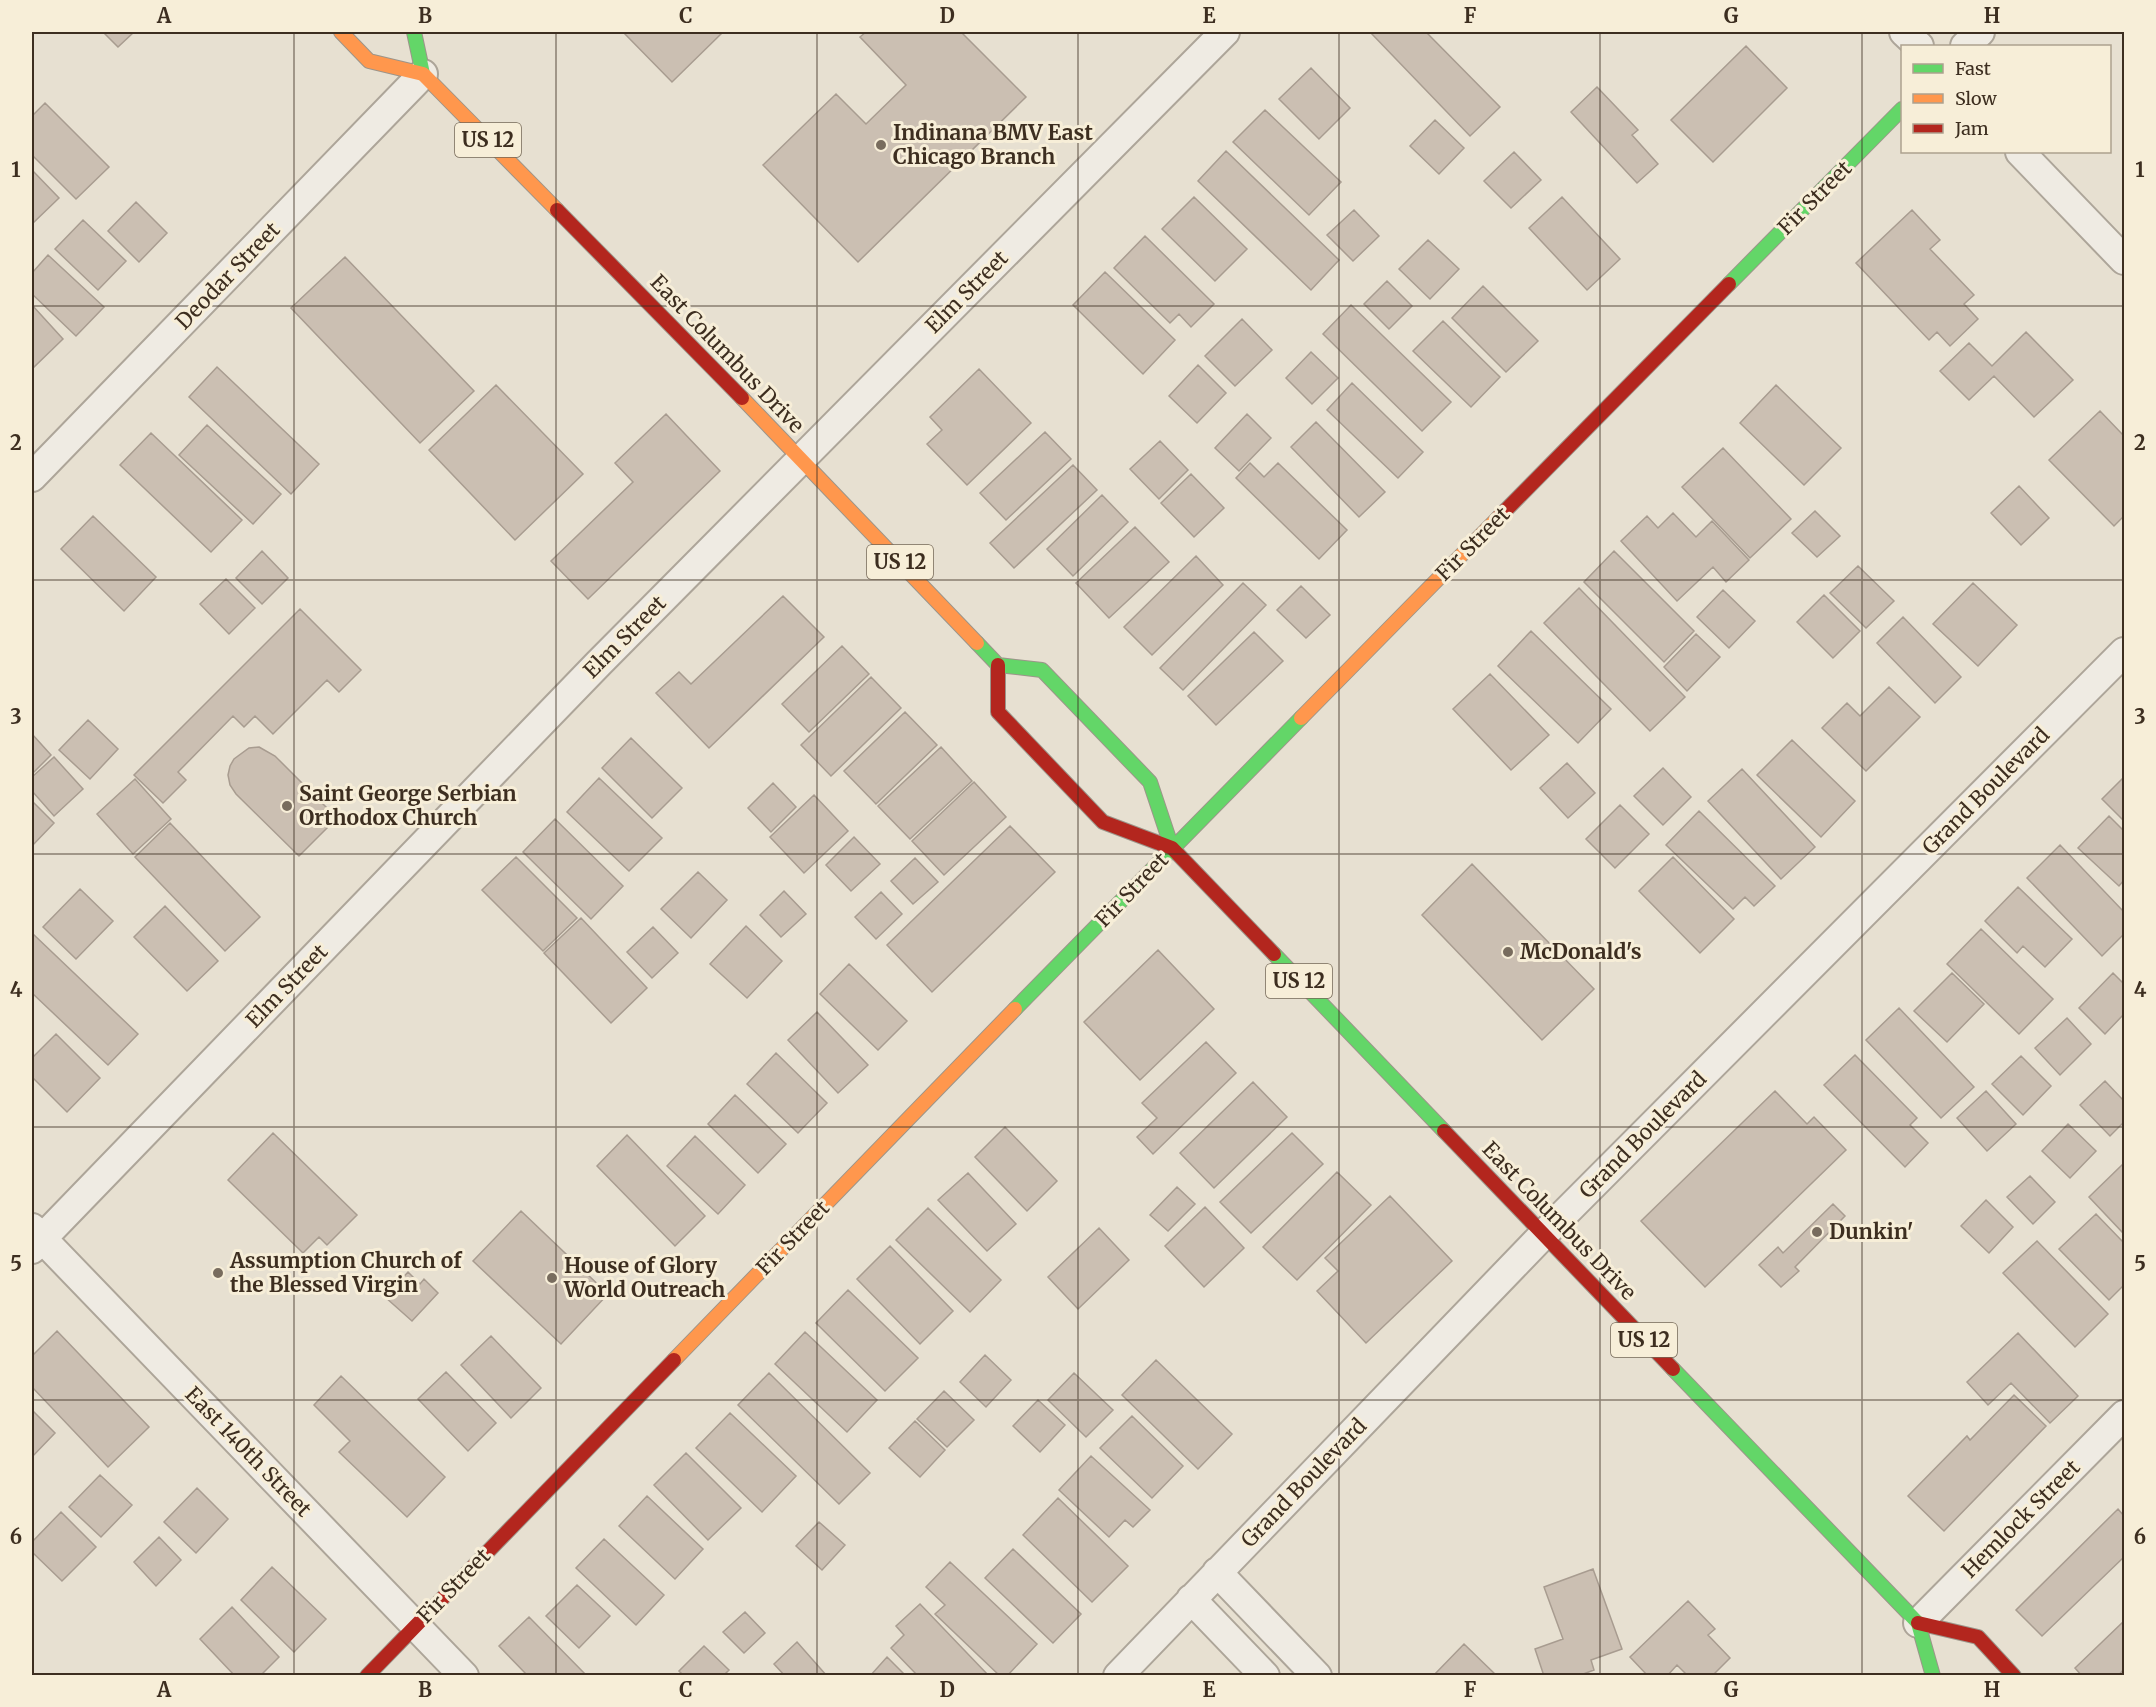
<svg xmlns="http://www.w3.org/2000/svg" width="2156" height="1707" font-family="Merriweather,serif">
<rect width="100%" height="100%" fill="#e7e0d1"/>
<path fill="#cbbfb2" stroke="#a89c90" stroke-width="1.5" d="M103,32H134L118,47Z
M623,32H723L672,82Z
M866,32H961L1026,97L858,262L763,165L836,94L866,124L906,85L860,37Z
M1370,32H1426L1500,107L1470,136Z
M1746,46L1787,88L1713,162L1671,120Z
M1311,68L1350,108L1319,139L1279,99Z
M1597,87L1638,130L1632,135L1658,164L1637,183L1571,112Z
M45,103L109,167L76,199L32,155V116Z
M1265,110L1341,182L1309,215L1233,142Z
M1435,120L1464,148L1439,174L1410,146Z
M1226,151L1339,260L1311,290L1198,181Z
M1514,152L1541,180L1511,208L1484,181Z
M32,170L59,198L32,224Z
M1194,197L1247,249L1215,281L1162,229Z
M1562,197L1620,259L1587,290L1529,228Z
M136,202L167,233L139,262L108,231Z
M1354,210L1379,236L1353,261L1327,235Z
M1912,210L1940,240L1930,249L1974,295L1964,304L1978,319L1950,346L1937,332L1929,340L1856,263Z
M83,220L126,261L98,290L55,249Z
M1145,236L1214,304L1191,327L1179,314L1170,323L1114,268Z
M1428,240L1459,269L1430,299L1399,269Z
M48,255L104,307L76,336L32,294V273Z
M345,257L474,391L420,443L291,308Z
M1105,272L1175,340L1143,374L1073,305Z
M1387,281L1412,306L1389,329L1364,304Z
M1483,286L1538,341L1506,372L1452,318Z
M32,305L63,339L34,367L32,364Z
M1351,305L1451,402L1422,431L1323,334Z
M1242,319L1272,350L1235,386L1205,356Z
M1443,321L1500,377L1471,407L1413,351Z
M2026,332L2073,380L2034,417L1994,376L1969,400L1940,371L1969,343L1992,366Z
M1311,352L1338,378L1312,404L1286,378Z
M1198,365L1226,393L1197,423L1169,396Z
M217,367L319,464L291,494L189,397Z
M979,369L1031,423L967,485L927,444L942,430L930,417Z
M1352,383L1423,452L1398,478L1327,410Z
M496,385L583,474L515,540L429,450Z
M1776,385L1841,448L1804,485L1740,423Z
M2100,411L2124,436V516L2114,526L2049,460Z
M666,414L720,471L588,599L551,561L633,482L615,463Z
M1247,414L1271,438L1239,471L1215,448Z
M1316,422L1385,492L1359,517L1291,447Z
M207,425L281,494L253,524L179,455Z
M1045,432L1071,459L1006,520L980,493Z
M151,433L242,520L211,552L120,465Z
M1160,441L1188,470L1159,499L1130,469Z
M1723,448L1791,519L1750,558L1682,487Z
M1250,463L1264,477L1278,463L1347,530L1319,559L1236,478Z
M1073,465L1097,490L1014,568L990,543Z
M1191,474L1224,508L1194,537L1161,503Z
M2019,486L2049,518L2021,545L1991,513Z
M1102,495L1128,522L1073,576L1047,549Z
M1815,511L1840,536L1817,557L1792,533Z
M1673,513L1696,537L1712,521L1749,560L1726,582L1713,567L1677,601L1621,541L1647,516L1658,528Z
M93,516L156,577L124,611L61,549Z
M1135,527L1169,562L1109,618L1076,583Z
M262,551L288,578L262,604L236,578Z
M1614,551L1694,631L1664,662L1584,582Z
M1196,556L1223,585L1152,655L1124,627Z
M1858,566L1894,601L1866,628L1830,593Z
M226,579L255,608L229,634L200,604Z
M1243,583L1266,605L1183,690L1160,668Z
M1973,583L2017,625L1978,666L1933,624Z
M1301,586L1330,615L1306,638L1277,610Z
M1579,588L1685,697L1650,731L1544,623Z
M1723,590L1755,621L1729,648L1697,617Z
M1824,595L1860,631L1833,658L1797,622Z
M783,596L824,637L709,748L656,693L679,672L691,684Z
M300,609L361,670L339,692L327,680L273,734L255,716L244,727L233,716L178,772L186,780L163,803L134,775Z
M1903,617L1961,677L1935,703L1877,643Z
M1531,631L1611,709L1578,743L1498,666Z
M1254,632L1283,661L1216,725L1188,696Z
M1696,634L1720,657L1687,691L1664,667Z
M842,646L869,674L809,732L782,704Z
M1490,674L1549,735L1511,770L1453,709Z
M871,677L901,708L831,776L801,745Z
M1889,687L1920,717L1866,771L1822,728L1847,703L1860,716Z
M905,712L937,745L876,804L844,771Z
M88,720L118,749L90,779L59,750Z
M32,734L51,755L32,774Z
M631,738L682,788L652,818L602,768Z
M1792,740L1855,801L1821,837L1757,775Z
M259,747L275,756L337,818L299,856L236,794L230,785L228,775L230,766L234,759L249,748Z
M941,747L972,781L910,839L878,806Z
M54,757L83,789L54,816L32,791V777Z
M1567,763L1595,793L1568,818L1540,788Z
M1663,768L1691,797L1663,825L1634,796Z
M1742,769L1815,847L1781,879L1708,801Z
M2124,777V821L2102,799Z
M599,778L662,838L629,871L567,812Z
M135,779L171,819L133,854L97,814Z
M974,782L1006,817L944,875L912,841Z
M773,783L796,807L771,832L748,808Z
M814,795L848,831L804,873L770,837Z
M32,801L54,823L32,846Z
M1620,805L1649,834L1615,868L1586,839Z
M1699,811L1775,886L1754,906L1745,897L1733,909L1666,845Z
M2109,816L2124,831V880L2119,886L2078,848Z
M555,819L623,886L591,919L523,852Z
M170,823L260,917L225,951L135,857Z
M1010,826L1055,872L932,992L887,945Z
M854,837L880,864L851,891L826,865Z
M2060,845L2124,912V934L2102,956L2027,878Z
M516,857L577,918L543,951L482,890Z
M1673,857L1734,919L1700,953L1639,891Z
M915,858L938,882L913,904L891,881Z
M1472,864L1594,989L1542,1040L1422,915Z
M698,872L727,900L691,938L661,909Z
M2018,887L2072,939L2045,967L2023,946L2017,953L1985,921Z
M80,889L113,921L76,959L43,927Z
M784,891L806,914L781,937L760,915Z
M881,892L902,914L876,939L855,917Z
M165,906L218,961L187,991L134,937Z
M581,918L647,988L611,1023L544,953Z
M746,926L782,961L747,998L710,964Z
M653,927L678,953L652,978L627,952Z
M1981,929L2053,999L2019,1034L1947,964Z
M32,933L138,1034L108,1065L32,993Z
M1158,950L1214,1009L1140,1080L1084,1022Z
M849,964L907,1021L878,1050L820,994Z
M1952,973L1984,1004L1947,1042L1914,1011Z
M2113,973L2124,984V1014L2105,1034L2079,1008Z
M1899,1008L1974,1087L1941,1118L1866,1040Z
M817,1012L868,1065L838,1093L788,1040Z
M2067,1018L2091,1044L2060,1075L2035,1048Z
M56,1034L100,1078L67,1112L32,1077V1058Z
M1206,1042L1236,1073L1153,1154L1137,1137L1157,1118L1142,1103Z
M776,1053L827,1103L798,1133L747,1084Z
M1855,1055L1917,1118L1910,1125L1928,1143L1905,1167L1824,1085Z
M2021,1056L2051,1086L2023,1115L1992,1084Z
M2105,1081L2124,1101V1122L2110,1136L2080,1105Z
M1253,1082L1287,1117L1214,1188L1180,1153Z
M1775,1091L1807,1124L1814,1117L1846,1150L1705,1287L1641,1221Z
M1986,1091L2016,1124L1987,1151L1957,1118Z
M735,1095L786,1144L758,1173L708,1124Z
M2068,1124L2096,1151L2070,1178L2042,1151Z
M1005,1127L1057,1181L1027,1211L975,1157Z
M273,1133L357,1215L327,1245L319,1237L303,1253L228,1180Z
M1292,1133L1323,1164L1251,1233L1220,1202Z
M627,1135L705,1216L675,1246L597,1166Z
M695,1136L745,1185L718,1214L667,1166Z
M2123,1164L2124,1166V1234L2089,1197Z
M1337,1172L1371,1205L1297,1280L1263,1247Z
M968,1173L1016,1224L987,1251L938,1200Z
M2030,1176L2055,1202L2033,1224L2007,1197Z
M1177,1187L1195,1204L1168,1231L1150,1215Z
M1390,1196L1452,1261L1366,1343L1317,1291L1338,1271L1325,1258Z
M1986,1200L2013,1227L1989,1253L1961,1226Z
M1833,1204L1845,1216L1795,1267L1799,1271L1781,1287L1759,1265L1778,1247L1783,1253Z
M1205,1207L1244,1248L1204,1287L1165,1246Z
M928,1208L1001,1280L970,1312L896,1240Z
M521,1211L608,1294L561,1344L473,1261Z
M2096,1214L2124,1243V1285L2109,1300L2059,1249Z
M1099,1228L1129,1260L1078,1309L1048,1277Z
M2037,1241L2108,1314L2075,1347L2003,1273Z
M890,1246L953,1311L920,1344L857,1279Z
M408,1272L420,1284L424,1279L438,1293L412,1321L385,1297Z
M848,1290L918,1358L885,1391L816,1323Z
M57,1331L149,1427L108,1467L32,1387V1356Z
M805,1332L877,1400L847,1432L775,1364Z
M2018,1333L2078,1396L2050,1423L2011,1383L1988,1405L1967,1382Z
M491,1336L541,1388L511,1418L461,1365Z
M985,1355L1011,1380L986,1407L960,1382Z
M1156,1360L1232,1434L1198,1469L1122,1395Z
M446,1372L496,1423L468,1451L418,1399Z
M769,1373L870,1473L839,1504L738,1405Z
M1074,1373L1113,1410L1086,1437L1048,1400Z
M341,1376L445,1477L407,1517L339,1452L350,1441L314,1405Z
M944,1391L974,1420L947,1447L917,1419Z
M2014,1395L2046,1426L1944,1531L1908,1496L1967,1436L1970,1440Z
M1038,1400L1065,1425L1040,1452L1013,1426Z
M32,1410L55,1433L32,1457Z
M730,1413L796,1476L762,1512L696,1448Z
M1132,1416L1183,1466L1152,1498L1100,1448Z
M915,1421L945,1450L920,1477L889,1448Z
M686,1453L741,1508L708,1540L654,1485Z
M1091,1456L1150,1510L1133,1527L1125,1520L1109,1537L1059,1490Z
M100,1475L132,1505L101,1537L69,1507Z
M197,1488L228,1519L196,1553L164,1522Z
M647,1496L703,1549L675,1579L619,1526Z
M1058,1498L1128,1566L1092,1602L1023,1535Z
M2118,1509L2124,1516V1557L2042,1636L2016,1610Z
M61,1512L96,1547L62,1581L32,1552V1542Z
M819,1522L845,1545L822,1570L796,1546Z
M159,1537L181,1560L156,1586L134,1562Z
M604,1539L664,1595L636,1625L576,1568Z
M1013,1549L1081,1614L1053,1643L985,1578Z
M950,1562L1037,1644L1007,1676H1000L935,1614L945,1605L926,1587Z
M272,1567L326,1619L294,1652L241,1600Z
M1593,1569L1622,1649L1591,1660L1594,1670L1578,1676H1544L1535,1649L1563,1639L1544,1587Z
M577,1585L610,1616L579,1648L546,1616Z
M1688,1601L1715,1629L1708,1635L1730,1658L1712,1676H1688L1677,1665L1667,1676H1648L1630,1657Z
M920,1604L989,1676H918L891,1648L904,1635L896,1626Z
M232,1607L279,1657L260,1676H235L200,1639Z
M745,1612L765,1633L744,1653L723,1632Z
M529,1617L587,1676H528L499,1646Z
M2124,1621V1669L2118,1676H2082L2075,1668Z
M797,1642L827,1676H785L774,1664Z
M1464,1644L1497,1676H1433Z
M704,1646L729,1670L723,1676H684L679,1671Z
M887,1657L906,1676H870Z"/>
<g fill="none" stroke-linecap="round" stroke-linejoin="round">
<g stroke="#ada599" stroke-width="32">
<path id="street" d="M1904,32L1919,46
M1965,46L1980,32
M2020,152L2124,260
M32,477L423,74
M32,1228L464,1676
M32,1249L598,664L1225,32
M1217,1572L1317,1676
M1191,1599L1265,1676
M1918,1623L2124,1415
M1118,1676L1543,1235L2124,652"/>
</g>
<g stroke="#9c958a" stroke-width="16">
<path id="fast" d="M414,32L423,74
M1729,284L1902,109
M977,643L998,665L1042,670L1150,782L1172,848
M1274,954L1444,1131
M1015,1009L1301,718
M1673,1369L1918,1623L1933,1676"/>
</g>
<g stroke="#9c958a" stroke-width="16">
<path id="slow" d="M341,32L369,61L423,74L557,210
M742,398L977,643
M1301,718L1499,517
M674,1360L1015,1009"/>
</g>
<g stroke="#9c958a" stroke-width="16">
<path id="jam" d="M557,210L742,398
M1499,517L1729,284
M998,665V712L1103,822L1172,848L1274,954
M1444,1131L1673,1369
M1918,1623L1978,1637L2014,1676
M367,1676L674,1360"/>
</g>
<use href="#street" stroke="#efebe3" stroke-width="28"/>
<use href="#fast" stroke="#63d668" stroke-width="14"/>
<use href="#slow" stroke="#ff974d" stroke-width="14"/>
<use href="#jam" stroke="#b3261e" stroke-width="14"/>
</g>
<path fill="none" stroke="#3d2e20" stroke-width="1.5" stroke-opacity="0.55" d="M294,32V1676M556,32V1676M817,32V1676M1078,32V1676M1339,32V1676M1600,32V1676M1862,32V1676M32,306H2124M32,580H2124M32,854H2124M32,1127H2124M32,1400H2124"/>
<g fill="#786c5e" stroke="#f7eed8" stroke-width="2">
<circle cx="881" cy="145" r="6"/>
<circle cx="287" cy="806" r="6"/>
<circle cx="1508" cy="952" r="6"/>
<circle cx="1817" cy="1232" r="6"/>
<circle cx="218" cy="1273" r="6"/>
<circle cx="552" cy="1278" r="6"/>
</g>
<g text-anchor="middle" stroke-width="6" stroke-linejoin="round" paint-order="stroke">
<g fill="#f7eed8" stroke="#756857" stroke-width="1.5">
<rect x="455" y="123" width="66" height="34" rx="4.5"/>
<rect x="867" y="545" width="66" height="34" rx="4.5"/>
<rect x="1266" y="964" width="66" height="34" rx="4.5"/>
<rect x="1611" y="1323" width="66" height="34" rx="4.5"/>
</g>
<g font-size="20" font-weight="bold" fill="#3d2e20">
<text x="488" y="147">US 12</text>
<text x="900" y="569">US 12</text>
<text x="1299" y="988">US 12</text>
<text x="1644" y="1347">US 12</text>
</g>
<g font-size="21" font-weight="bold" fill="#3d2e20" stroke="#f7eed8" text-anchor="start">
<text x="893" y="140">Indinana BMV East<tspan x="893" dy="24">Chicago Branch</tspan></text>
<text x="299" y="801">Saint George Serbian<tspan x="299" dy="24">Orthodox Church</tspan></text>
<text x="1520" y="959">McDonald's</text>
<text x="1829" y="1239">Dunkin'</text>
<text x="230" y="1268">Assumption Church of<tspan x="230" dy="24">the Blessed Virgin</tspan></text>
<text x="564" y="1273">House of Glory<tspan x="564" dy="24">World Outreach</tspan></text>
</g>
<g font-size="21" fill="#3d2e20" stroke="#f7eed8">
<text transform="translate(1815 198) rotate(-45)" y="7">Fir Street</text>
<text transform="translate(228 276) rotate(-46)" y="7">Deodar Street</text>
<text transform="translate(967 292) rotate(-45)" y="7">Elm Street</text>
<text transform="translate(727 354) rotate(46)" y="7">East Columbus Drive</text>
<text transform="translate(1473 544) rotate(-45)" y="7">Fir Street</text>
<text transform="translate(625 637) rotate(-45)" y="7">Elm Street</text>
<text transform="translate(1986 791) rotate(-45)" y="7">Grand Boulevard</text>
<text transform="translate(1132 890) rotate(-46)" y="7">Fir Street</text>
<text transform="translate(287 986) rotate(-46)" y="7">Elm Street</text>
<text transform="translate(1643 1135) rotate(-45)" y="7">Grand Boulevard</text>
<text transform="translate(1559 1221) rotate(46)" y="7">East Columbus Drive</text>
<text transform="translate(793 1238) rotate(-46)" y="7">Fir Street</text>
<text transform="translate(248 1452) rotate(46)" y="7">East 140th Street</text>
<text transform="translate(1304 1483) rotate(-46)" y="7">Grand Boulevard</text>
<text transform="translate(2021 1519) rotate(-45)" y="7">Hemlock Street</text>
<text transform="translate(454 1586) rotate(-46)" y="7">Fir Street</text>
</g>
</g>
<rect width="2156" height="1707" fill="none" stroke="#f7eed8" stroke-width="66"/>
<rect x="1901" y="45" width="210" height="108" fill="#f7eed8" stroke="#ada18e" stroke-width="1.5"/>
<rect x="1913" y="64" width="30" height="9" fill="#63d668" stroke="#ada18e" stroke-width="1.5"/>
<text x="1955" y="75" font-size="18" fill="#3d2e20">Fast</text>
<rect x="1913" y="94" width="30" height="9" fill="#ff974d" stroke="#ada18e" stroke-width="1.5"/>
<text x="1955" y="105" font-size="18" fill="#3d2e20">Slow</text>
<rect x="1913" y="124" width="30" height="9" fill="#b3261e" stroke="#ada18e" stroke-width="1.5"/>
<text x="1955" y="135" font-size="18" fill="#3d2e20">Jam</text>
<rect x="33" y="33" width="2090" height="1641" fill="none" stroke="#3d2e20" stroke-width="2"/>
<g font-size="20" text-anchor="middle" font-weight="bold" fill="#3d2e20">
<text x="164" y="23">A</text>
<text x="425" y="23">B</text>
<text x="686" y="23">C</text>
<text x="947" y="23">D</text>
<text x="1209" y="23">E</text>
<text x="1470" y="23">F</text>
<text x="1731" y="23">G</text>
<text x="1992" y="23">H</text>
<text x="16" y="177">1</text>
<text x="2140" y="177">1</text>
<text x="16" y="450">2</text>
<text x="2140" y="450">2</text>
<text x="16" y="724">3</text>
<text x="2140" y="724">3</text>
<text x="16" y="997">4</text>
<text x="2140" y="997">4</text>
<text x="16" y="1271">5</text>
<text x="2140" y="1271">5</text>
<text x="16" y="1544">6</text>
<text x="2140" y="1544">6</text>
<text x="164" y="1697">A</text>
<text x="425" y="1697">B</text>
<text x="686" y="1697">C</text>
<text x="947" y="1697">D</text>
<text x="1209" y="1697">E</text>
<text x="1470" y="1697">F</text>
<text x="1731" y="1697">G</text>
<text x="1992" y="1697">H</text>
</g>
</svg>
